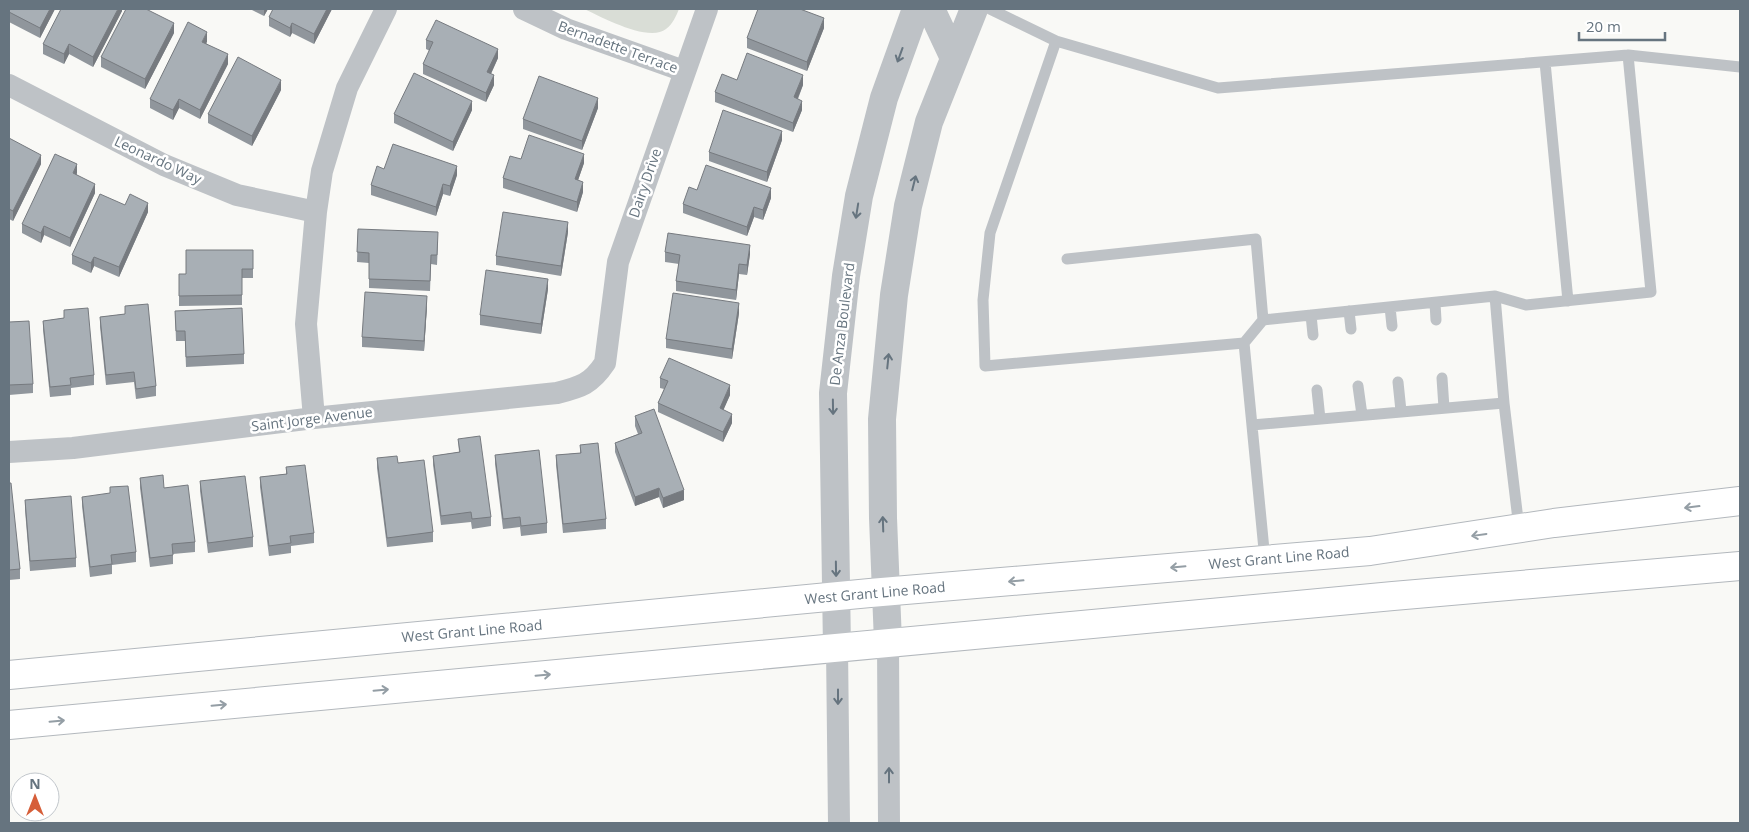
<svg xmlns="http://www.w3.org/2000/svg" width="1749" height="832" font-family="'Open Sans',sans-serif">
<rect width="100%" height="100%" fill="#f9f9f6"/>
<path fill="#d9ddd6" d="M584,9H679C676,16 673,24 666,29C649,43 602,17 584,9Z"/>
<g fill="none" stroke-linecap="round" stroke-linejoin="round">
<g stroke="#b3b8bd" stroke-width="30">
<path id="secondary" d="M9,675L870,593L1370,551L1554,523L1740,501
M9,725L1393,596L1740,566"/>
</g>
<path stroke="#bec2c6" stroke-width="11" d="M990,9L1056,41L990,233L983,300L985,366L1244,343L1263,320L1495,296L1526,305L1651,292L1628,55
M1056,41L1218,88L1628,55L1740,67
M1545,62L1568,301
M1067,259L1256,239L1263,320
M1495,296L1504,403L1519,528
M1435,303L1436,320
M1390,307L1392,326
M1349,311L1351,329
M1311,315L1313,335
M1244,343L1265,560
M1442,378L1444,408
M1398,382L1401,411
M1358,386L1362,415
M1317,390L1320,419
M1252,425L1504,403"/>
<path stroke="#bec2c6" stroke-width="22" d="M524,9L566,29L684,71
M9,85L164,165L237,195L316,212
M314,418L306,324L316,212L322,171L347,88L386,9
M9,452L73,448L314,418L557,393C581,387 591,384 605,363L618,262L707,9
M888,642L889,823
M837,648L839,823"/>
<path stroke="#bec2c6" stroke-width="28" d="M931,9L954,58
M888,642L883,518L882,419L894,295L908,206L929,122L974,9
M837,648L833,393L846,276L859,196L884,98L916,9"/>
<use href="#secondary" stroke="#fff" stroke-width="28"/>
</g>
<path fill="#90969c" d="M9,9H55L40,38L9,22Z
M122,9V11L93,67L69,54L64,64L43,54V44Z
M250,9H268L264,16Z
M332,9L314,44L292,33L290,37L269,26V17Z
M824,28L807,71L747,48V38Z
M174,33L145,89L101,67V57Z
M426,40L498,58L491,74L494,85L486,102L423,74V64L430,51L426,49Z
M207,42L206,43L228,64L200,119L179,108L173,120L150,108V99Z
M737,80L803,85L798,99L802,110L793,132L715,102V92Z
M281,90L252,146L208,123V114Z
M598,108L582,150L523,129V119Z
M472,110L453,151L394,123V114Z
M9,138L41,164L13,221L9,219Z
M782,140L767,182L709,161V152Z
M521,159L584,163L578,180L583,192L577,212L503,188V178Z
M384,169L457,175L450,196L443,194L436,216L371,195V185Z
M77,173V175L95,193L70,247L44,235L41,243L22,233V224Z
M697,190L771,198L763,220L754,217L747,236L683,213V204Z
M125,205L148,212L119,277L94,266L91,273L72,264V255Z
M358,229L438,242L437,265L431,264L430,291L369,288V263L357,262Z
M568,232L561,276L496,265V256Z
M253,250V278H242V305L179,306V274H186Z
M665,252L750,254L747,275L739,274L736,300L676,291V281L679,264L665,262Z
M548,289L541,334L480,325V315Z
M125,306L156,386V396L136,399L134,382L106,385L100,327V317L125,314Z
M427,306L424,351L362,347V337Z
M64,310L94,375V385L71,388V395L50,397L43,330V321L64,318Z
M175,311L244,354V364L186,367L185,341H176Z
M739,313L732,359L666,348V339Z
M9,322L33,384V393L9,395Z
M660,378L730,395L723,410L732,423L723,442L658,412V403L664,389L660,388Z
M635,416L684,500L663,508L659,497L635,506L615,452V443L638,434L635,426Z
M458,439L491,517V526L472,529L471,522L441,525L433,465V456L459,452Z
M580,445L606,519V529L563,533L556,465V455L580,453Z
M495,455L547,523V533L521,536L520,527L503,529L495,464Z
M377,458L398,463L433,532V542L387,547L377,468Z
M286,467L314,533V543L291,546V553L269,556L260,487V477L286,474Z
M140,478L164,488L195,542V552L173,554V564L150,567L140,488Z
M200,481L253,537V547L208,553L200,491Z
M9,483L20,569V579L9,580Z
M82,497L136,552V562L112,565V574L90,577L82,506Z
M25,500L76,558V567L30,571L25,510Z"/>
<path fill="#767a7f" d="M50,9H55L40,38V28Z
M118,9H122V11L93,67V57Z
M264,9H268L264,16Z
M327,9H332L314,44V34Z
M824,18V28L807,71V62Z
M174,23V33L145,89V79Z
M292,23V33L290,37V28Z
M207,32V42L202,51V42Z
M69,44V54L64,64V54Z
M498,49V58L487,82V72Z
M228,54V64L200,119V110Z
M494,75V85L486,102V93Z
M803,75V85L794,107V97Z
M281,80V90L252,146V136Z
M598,98V108L582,150V141Z
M179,99V108L173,120V110Z
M472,101V110L453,151V142Z
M802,101V110L793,132V123Z
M782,131V140L767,182V172Z
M584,154V163L575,189V179Z
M41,155V164L13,221V211Z
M77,164V173L73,183V173Z
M457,166V175L450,196V186Z
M583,182V192L577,212V202Z
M95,184V193L70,247V238Z
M443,184V194L436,216V207Z
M771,188V198L763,220V210Z
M148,203V212L119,277V267Z
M754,207V217L747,236V227Z
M568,222V232L561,276V266Z
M44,226V235L41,243V233Z
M750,245V254L747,275V265Z
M94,257V266L91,273V263Z
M739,264V274L736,300V290Z
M548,279V289L541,334V324Z
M427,296V306L424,351V341Z
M739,303V313L732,359V349Z
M730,385V395L720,418V408Z
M732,414V423L723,442V432Z
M659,488V497L635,506V497Z
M684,490V500L663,508V498Z"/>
<path fill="#a8afb5" stroke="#767a7f" d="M9,9H50L40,28L9,12Z
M61,9H118L93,57L69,44L64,54L43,44Z
M126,9H146L174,23L145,79L101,57Z
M273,9H327L314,34L292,23L290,28L269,17Z
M758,9H800L824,18L807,62L747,38Z
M436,20L498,49L487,72L494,75L486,93L423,64L433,42L426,40Z
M188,22L207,32L202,42L228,54L200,110L179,99L173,110L150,99Z
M747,53L803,75L794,97L802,101L793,123L715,92L722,74L737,80Z
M238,57L281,80L252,136L208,114Z
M414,73L472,101L453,142L394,114Z
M539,76L598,98L582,141L523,119Z
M723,110L782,131L767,172L709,152Z
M529,135L584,154L575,179L583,182L577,202L503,178L510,156L521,159Z
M9,138L41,155L13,211L9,209Z
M393,144L457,166L450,186L443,184L436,207L371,185L377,166L384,169Z
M55,154L77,164L73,173L95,184L70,238L44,226L41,233L22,224Z
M706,165L771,188L763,210L754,207L747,227L683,204L689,187L697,190Z
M100,194L125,205L130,194L148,203L119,267L94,257L91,263L72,255Z
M503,212L568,222L561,266L496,256Z
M358,229L438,232L437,255H431L430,281L369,279V253L357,252Z
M668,233L750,245L747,265L739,264L736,290L676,281L680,255L665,252Z
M186,250H253V269H242V295L179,296V274H186Z
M486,270L548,279L541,324L480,315Z
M365,292L427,296L424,341L362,337Z
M673,293L739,303L732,349L666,339Z
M148,304L156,386L136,389L134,372L106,375L100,317L125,314V306Z
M88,308L94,375L70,378L71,385L50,387L43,321L64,318V310Z
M242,308L244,354L186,357L185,331H176L175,311Z
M29,321L33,384L9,385V322Z
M669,358L730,385L720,408L732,414L723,432L658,403L668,381L660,378Z
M654,409L684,490L663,498L659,488L635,497L615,443L642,433L635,416Z
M480,436L491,517L472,519L471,512L441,516L433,456L460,452L458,439Z
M598,443L606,519L563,524L556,455L581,453L580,445Z
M539,450L547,523L521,526L520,517L503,519L495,455Z
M397,456L398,463L424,460L433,532L387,538L377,458Z
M305,465L314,533L290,536L291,543L269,546L260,477L287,474L286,467Z
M163,475L164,488L188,485L195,542L172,544L173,555L150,558L140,478Z
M245,476L253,537L208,543L200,481Z
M9,483H11L20,569L9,570Z
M128,486L136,552L111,555L112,564L90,567L82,497L110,493V487Z
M71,496L76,558L30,561L25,500Z"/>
<defs><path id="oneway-shaft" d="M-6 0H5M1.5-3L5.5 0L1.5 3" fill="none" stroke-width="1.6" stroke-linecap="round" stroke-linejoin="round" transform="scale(1.25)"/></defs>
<g stroke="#66747f">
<use href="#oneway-shaft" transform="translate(900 55) rotate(110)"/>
<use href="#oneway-shaft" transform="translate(914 183) rotate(-76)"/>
<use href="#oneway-shaft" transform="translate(857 211) rotate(99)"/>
<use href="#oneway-shaft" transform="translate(888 361) rotate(-84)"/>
<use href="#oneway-shaft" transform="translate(833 407) rotate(89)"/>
<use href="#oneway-shaft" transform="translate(883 524) rotate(-92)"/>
<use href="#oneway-shaft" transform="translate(836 569) rotate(89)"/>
<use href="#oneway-shaft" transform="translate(838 697) rotate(90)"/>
<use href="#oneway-shaft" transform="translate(889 775) rotate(-90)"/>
</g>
<g stroke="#949ea5">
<use href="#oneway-shaft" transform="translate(1692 507) rotate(173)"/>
<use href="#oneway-shaft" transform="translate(1479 535) rotate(172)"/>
<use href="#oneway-shaft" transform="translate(1178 567) rotate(175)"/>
<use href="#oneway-shaft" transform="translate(1016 581) rotate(175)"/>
<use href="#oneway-shaft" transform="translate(543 675) rotate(-5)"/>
<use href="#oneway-shaft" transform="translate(381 690) rotate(-5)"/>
<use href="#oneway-shaft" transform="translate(219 705) rotate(-5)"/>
<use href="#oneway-shaft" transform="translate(57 721) rotate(-5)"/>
</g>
<g text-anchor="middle" stroke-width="5" stroke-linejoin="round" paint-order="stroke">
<g font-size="14" fill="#66747f" stroke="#fff">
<text transform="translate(618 47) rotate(20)" y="5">Bernadette Terrace</text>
<text transform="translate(158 160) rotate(25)" y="5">Leonardo Way</text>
<text transform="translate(645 183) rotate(-71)" y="5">Dairy Drive</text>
<text transform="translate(842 324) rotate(-83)" y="5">De Anza Boulevard</text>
<text transform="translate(312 419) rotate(-7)" y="5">Saint Jorge Avenue</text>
<text transform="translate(1279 558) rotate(-5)" y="5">West Grant Line Road</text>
<text transform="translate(875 593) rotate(-5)" y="5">West Grant Line Road</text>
<text transform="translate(472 631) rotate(-5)" y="5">West Grant Line Road</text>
</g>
</g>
<rect width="1749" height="832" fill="none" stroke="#66747f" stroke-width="20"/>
<g transform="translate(35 797)"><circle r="24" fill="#ffffff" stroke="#c2c7cc"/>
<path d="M0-4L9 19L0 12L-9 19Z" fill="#d65e39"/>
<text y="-8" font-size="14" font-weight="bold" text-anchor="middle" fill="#66747f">N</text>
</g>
<path d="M1579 32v8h86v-8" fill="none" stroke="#66747f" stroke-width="2.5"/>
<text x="1586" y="32" font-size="15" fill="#66747f" stroke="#ffffff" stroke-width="4" paint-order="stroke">20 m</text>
</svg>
